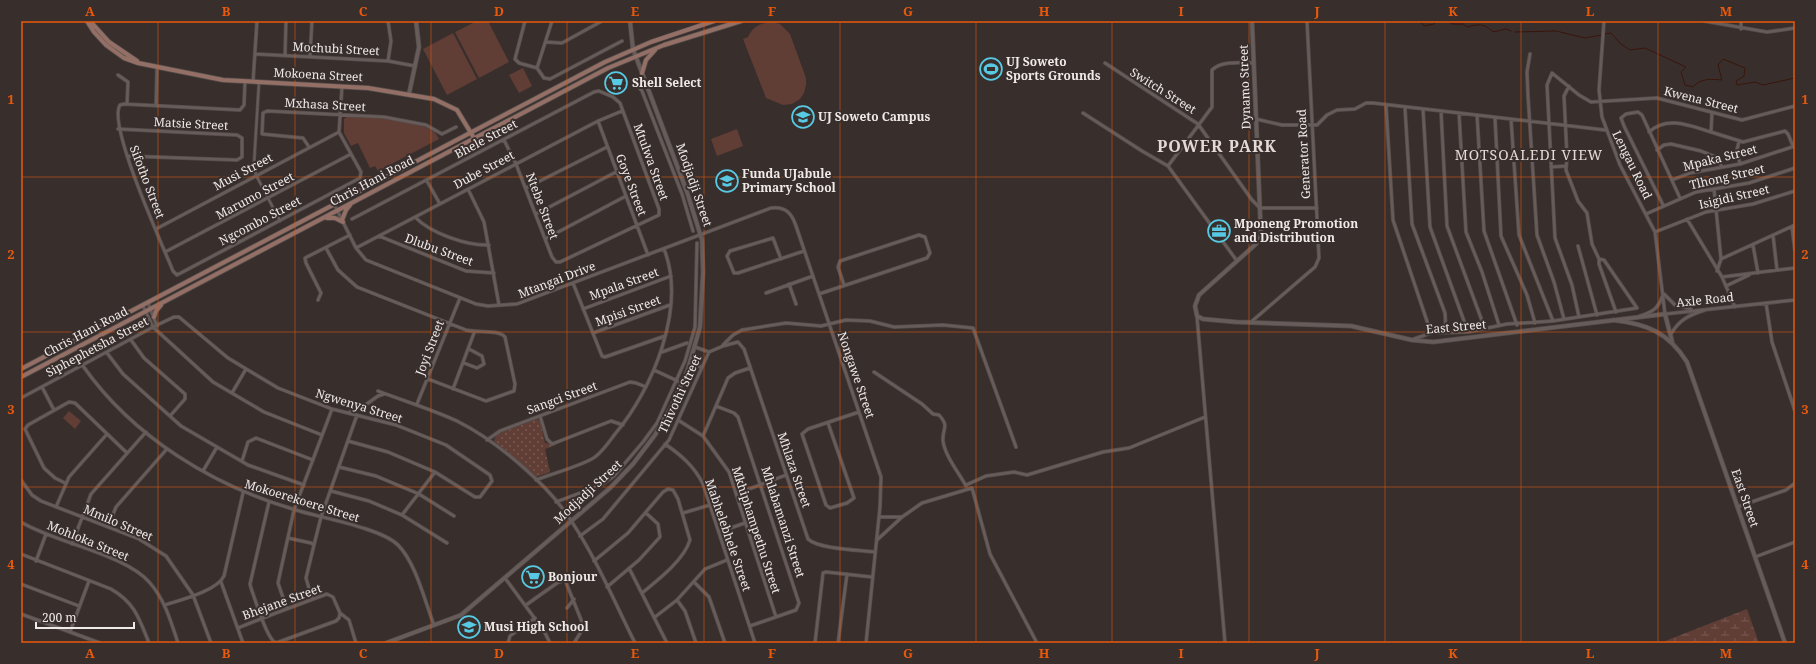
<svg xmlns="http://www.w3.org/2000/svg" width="1816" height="664" font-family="'Noto Serif',serif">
<defs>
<pattern id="wetland-marsh" width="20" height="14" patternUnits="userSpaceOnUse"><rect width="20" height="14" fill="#603d35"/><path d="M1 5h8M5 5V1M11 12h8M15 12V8" fill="none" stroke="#775952"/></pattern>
<pattern id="park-dots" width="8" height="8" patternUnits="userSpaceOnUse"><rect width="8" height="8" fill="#603d35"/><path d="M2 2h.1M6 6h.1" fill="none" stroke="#775952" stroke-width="1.8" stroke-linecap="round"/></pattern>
</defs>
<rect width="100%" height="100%" fill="#382f2d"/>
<path fill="url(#wetland-marsh)" d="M1747,609L1759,643H1660Z"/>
<path fill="url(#park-dots)" d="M537,419L540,421L545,443L556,445L545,449L550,472L536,477L494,441L496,435L499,433Z"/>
<path fill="#603d35" d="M477,21H488L509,62L479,78L455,32Z
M772,22L780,24L790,34L806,78V85L804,93L800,99L792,104L783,105L766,98L743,39L748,37C753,26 761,23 772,22Z
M453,33L477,79L447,95L423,49Z
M523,68L532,86L519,93L509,75Z
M348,116C367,117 416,120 431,130C435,132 437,135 439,139L378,171L375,166L370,168L358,143L351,146L344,133V119Z
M737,129L743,146L717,156L711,139Z
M69,411L81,421L75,429L63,418Z"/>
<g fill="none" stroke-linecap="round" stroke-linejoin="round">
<path stroke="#3b140b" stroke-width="1" d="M1420,21L1424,26L1434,24L1435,21
M1447,21L1452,24H1463L1467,27C1478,24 1484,23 1493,32L1506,29L1511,31
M1515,32L1556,31L1585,38L1601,35
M1604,34L1611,33L1621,44L1630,50L1645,48L1686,67L1681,72L1685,85L1693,87C1701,78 1711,79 1722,80L1718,65L1723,59L1745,68L1744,76L1736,81L1737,85L1755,82L1763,85L1795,78"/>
<g stroke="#554e4c" stroke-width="3.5">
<path id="pedestrian" d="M259,82L254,164L256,175L280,221"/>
</g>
<g stroke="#554e4c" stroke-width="4">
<path id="minor" d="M388,21L391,41L388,61
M525,21L515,59L519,63L537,68
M1604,21L1599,90L1602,117L1620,165L1655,232L1665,314L1795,300
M1704,21L1767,32L1795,28
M1741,29V21
M546,42L562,43L602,21
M255,54L388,61L415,66
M1530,54L1527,72L1528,96L1537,235L1554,282L1564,319
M285,56L286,21
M310,56L312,21
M1105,63L1198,124L1252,200L1260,208H1317
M537,68L544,78L550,79L622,41
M537,68L552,21
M118,75L128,82L127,104
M644,78L634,81L642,91L682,194L693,231
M245,82L244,105L240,110L124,104L120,105C107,125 163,246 173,271L177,275L360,178L361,172L339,132L342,87
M253,82L257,21
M1386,105L1393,220L1431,333
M156,106L157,67
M1405,108L1412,224L1445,313L1446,332
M1423,109L1430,227L1468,332
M1441,111L1447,226L1485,329
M1083,113L1142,151L1168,166L1237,261
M1459,113L1466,232L1482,272L1499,325
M1712,113L1711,132L1743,142L1785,131L1788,134L1793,146
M1477,115L1484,231L1517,325
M1495,118L1501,236L1527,295L1535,323
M1256,119L1282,125H1317L1327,115L1337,110L1355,109L1366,103H1373L1605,130
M1511,119L1519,235L1553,321
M598,121L648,255
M118,129L237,135L242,138V157L237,160L127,156
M1649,132C1667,115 1691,126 1711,132
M1739,141L1737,150L1740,164
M309,147L303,138L262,134L263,113L267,111L384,117L426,125L442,134L456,127
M1657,150L1664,145L1671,144L1701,151L1716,157L1722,167
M1168,166L1212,107V70C1222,60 1240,63 1254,63
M1551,167L1566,166
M1672,180L1690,173L1740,164L1795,146
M427,181L440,204
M526,188L607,147
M468,189L484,222L499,305
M1714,189L1721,259L1717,271
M334,204L356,248L366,260L476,304L488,306L517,304L771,208C786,206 792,214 796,226L881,477L880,507L866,643
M1663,205L1624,126L1621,118L1626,114L1638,112L1642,115L1680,198
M536,214L616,172
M1646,214L1696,192L1749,183L1795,168
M415,217C430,233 467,246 489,245
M352,219L594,92L599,91L613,97L620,103L659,209V215L560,262H556L552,257L516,164L504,140
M1687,219L1722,277L1735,307
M1792,227L1795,251
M156,229L339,132
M1655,232L1706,212L1753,204L1795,191
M1773,235L1777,270
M379,236L466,271L494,273
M545,239L626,196
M1753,245L1758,273
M1578,246L1597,315
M326,248L338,270L357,287L466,330C476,333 499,329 505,337L515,384L514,391L486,401L428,379
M356,248L598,121L622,111
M165,252L351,154
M781,259L773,238L730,251L727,256L734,273H738L804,251
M1599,259V264L1616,312
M1721,259L1795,225
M1722,277L1795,268
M573,283L602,356L605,357L665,336
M789,284L796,304
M1726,286L1749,275
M766,293L813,276
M819,294L927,258L930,253L925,237L919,235L840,261L838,267L844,285
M1664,294L1675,305L1691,309
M318,300L321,293L306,263L305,258L350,235
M148,303L157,326
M1766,303L1772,342L1795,411
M143,306L153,327L213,382L264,412L322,435
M583,309L671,276
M1640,316C1652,312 1658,309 1662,297
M1197,317L1225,643
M1579,317L1572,285L1555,238L1547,85L1552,73L1579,95L1591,102L1657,98L1742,120L1795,106
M1251,322L1315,267L1319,258L1307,21
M593,333L670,305
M1671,334C1679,320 1689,315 1705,310
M1414,339L1431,333L1468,332L1507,324L1553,321L1637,308L1604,260L1599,259L1592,244L1587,213L1578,201L1566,170L1567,156L1564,96L1569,86
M131,340L144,358L185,394V399L170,416
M723,345L733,335L742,330L786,323L821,326L846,320L870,321L894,327L943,325L973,328L1016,447
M695,347L709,352
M662,352L687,343
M107,353L123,374L181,426L248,465L304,485
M464,363L477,368L484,364L482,356L469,349
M690,364L702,367
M83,366C133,437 213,486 296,510C321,518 381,528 398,545C416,563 425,602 434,625
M654,370L682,383
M874,372L922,404L933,414L939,415C950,427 942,428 943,441C945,456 959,473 966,486
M42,387L54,410
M453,389L474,333
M378,391C404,401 431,409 457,421C497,441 549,485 572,522C597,560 615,603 635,643
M232,393L246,369
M21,398L155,326L174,317H179L228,358L278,388L332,409L396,425L446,445L490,475L492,481L480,497H475L435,472L388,452L348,441
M417,404L460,298
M716,406L734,413L738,417L799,603L796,610L750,626
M348,413L364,406L378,396L384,394
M540,416L547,439L552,444L611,421L623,425
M678,420L703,436L729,472L776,617
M828,423L854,498L847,503L830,508L826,505L802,434L808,429L859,412
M703,436L728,378L735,373L750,368
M487,440L500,431L630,382L636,383L646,387
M665,444C681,455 694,466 703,484L755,643
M242,461L248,442L256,438L313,460
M339,467L376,476L419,494L454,516
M203,471L217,447
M21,480L32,495L41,501L139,539L166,556L193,595L211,643
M536,480C551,474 584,465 595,457C603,451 609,442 615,434C653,389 687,307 664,249
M65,483L55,478L44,468L25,429L28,425L69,402L75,403L127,453
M966,485L986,476L1014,472L1027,475L1103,452L1129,448L1205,417
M331,491L369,501L402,515L447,543
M736,494L786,475
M556,502L601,485L614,476L643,442L657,423L685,361L695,327L697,243
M56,507L69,477L107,434
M1737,507L1786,490L1795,483
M683,513L710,505
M402,515L435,472
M879,517H901
M21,522C55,543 126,554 150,583C165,600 171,622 178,643
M108,527L116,507L166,450
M719,532L745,523
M580,536L603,519L669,440L709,352L723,346L738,342L744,349L808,539C818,549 859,550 875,552
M288,538L311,543L314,545
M877,540L902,517L922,503L972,488L990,554L1037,643
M72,544L91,494L146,432
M21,554L111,589C135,603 139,618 149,643
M1755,557L1795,542
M36,561L46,534
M594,561L628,533L663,492L668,489L673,490L678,499L690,540C684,560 658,580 642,593
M629,568L667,643
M505,578L544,631L550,643
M221,582L243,643
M694,582L709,597L725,643
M21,584L79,606
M607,587L639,560L660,537L658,524L646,513
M312,599L306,578L314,545L321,517L357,415
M677,600L685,611L696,643
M165,605C180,600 217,591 224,576L243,493
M526,605L557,583L565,580L584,627L574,643
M567,608L574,599
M287,609L278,583L281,569L294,510L332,409
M340,613L349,620L356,643
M21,614L100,643
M655,617L677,600L705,569L727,560
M238,628C267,616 297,605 327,594L333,597L340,613L339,618L336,621L276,643C267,640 255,599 251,588L250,584L269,502
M70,632L89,581
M508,643L510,636L535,618
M815,643L823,573L826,572L872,577
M838,643L847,574"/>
</g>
<g stroke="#554e4c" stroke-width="5">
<path id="tertiary" d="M1252,21L1261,236L1256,244L1199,295L1195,306L1197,316L1203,319L1236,322L1351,326L1412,340L1433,342L1665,314L1672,341
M409,94L419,47L416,21
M1613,320C1647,324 1668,332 1687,362L1785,643
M386,643L461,615L610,488L633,464L655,435L672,406L688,369L700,327L703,272L702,240L687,192L633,49L630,21"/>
</g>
<g stroke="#554e4c" stroke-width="5.5">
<path id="secondary" d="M87,21L94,32L106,45L124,58L138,63L223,80L368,88L434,99L457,110L474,138
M90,21L109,42L137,61
M642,73L646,60L655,50
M327,218H335L343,222
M342,220L346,210L350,205
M154,317L156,311L161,305
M21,369L605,62L651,42L714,21
M21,377L608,68L664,45L741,21"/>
</g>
<use href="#pedestrian" stroke="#675c5a" stroke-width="2"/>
<use href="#minor" stroke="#675c5a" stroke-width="2.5"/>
<use href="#tertiary" stroke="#675c5a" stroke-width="3.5"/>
<use href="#secondary" stroke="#946f66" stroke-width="4"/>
<path stroke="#aea7a6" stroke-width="1" d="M21,25L22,21"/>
</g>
<path fill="none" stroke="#e8590c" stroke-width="1" stroke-opacity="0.55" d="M158,21V643M295,21V643M431,21V643M567,21V643M704,21V643M840,21V643M976,21V643M1112,21V643M1249,21V643M1385,21V643M1521,21V643M1658,21V643M21,177H1795M21,332H1795M21,487H1795"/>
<defs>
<g id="stadium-ring" transform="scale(1.15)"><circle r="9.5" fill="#382f2d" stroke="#57c9e2" stroke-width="1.5"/><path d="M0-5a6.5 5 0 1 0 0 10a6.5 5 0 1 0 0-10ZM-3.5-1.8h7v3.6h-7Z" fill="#57c9e2"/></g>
<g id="supermarket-ring" transform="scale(1.15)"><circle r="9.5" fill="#382f2d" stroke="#57c9e2" stroke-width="1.5"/><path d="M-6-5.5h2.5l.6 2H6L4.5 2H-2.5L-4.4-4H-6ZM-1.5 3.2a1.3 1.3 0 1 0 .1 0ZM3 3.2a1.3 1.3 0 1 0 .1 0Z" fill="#57c9e2"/></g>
<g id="university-ring" transform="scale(1.15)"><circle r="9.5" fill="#382f2d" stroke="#57c9e2" stroke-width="1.5"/><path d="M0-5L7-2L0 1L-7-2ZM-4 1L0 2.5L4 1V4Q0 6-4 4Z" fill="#57c9e2"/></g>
<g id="school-ring" transform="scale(1.15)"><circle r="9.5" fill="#382f2d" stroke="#57c9e2" stroke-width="1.5"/><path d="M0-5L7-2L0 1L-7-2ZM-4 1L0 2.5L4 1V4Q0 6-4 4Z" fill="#57c9e2"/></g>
<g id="office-ring" transform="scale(1.15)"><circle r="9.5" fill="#382f2d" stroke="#57c9e2" stroke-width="1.5"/><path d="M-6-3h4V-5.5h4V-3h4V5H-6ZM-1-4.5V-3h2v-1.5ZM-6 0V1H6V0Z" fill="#57c9e2"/></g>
</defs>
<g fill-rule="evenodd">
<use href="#stadium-ring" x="991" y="69"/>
<use href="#supermarket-ring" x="616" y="83"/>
<use href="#university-ring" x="803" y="117"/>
<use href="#school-ring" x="727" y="181"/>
<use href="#office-ring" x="1219" y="231"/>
<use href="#supermarket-ring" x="533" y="577"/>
<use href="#school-ring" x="469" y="627"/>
</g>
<g text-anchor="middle" stroke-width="4" stroke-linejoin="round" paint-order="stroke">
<g font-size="12" fill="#efe9e8" stroke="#382f2d">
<text transform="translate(336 49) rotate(3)" y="4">Mochubi Street</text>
<text transform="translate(318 75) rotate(3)" y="4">Mokoena Street</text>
<text transform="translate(1245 87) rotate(-92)" y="4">Dynamo Street</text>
<text transform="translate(1163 91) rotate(32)" y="4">Switch Street</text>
<text transform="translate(1701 100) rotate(14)" y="4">Kwena Street</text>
<text transform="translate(325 105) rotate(3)" y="4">Mxhasa Street</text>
<text transform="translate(191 124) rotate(3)" y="4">Matsie Street</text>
<text transform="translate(486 139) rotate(-28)" y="4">Bhele Street</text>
<text transform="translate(1304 154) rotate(-93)" y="4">Generator Road</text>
<text transform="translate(1720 158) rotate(-14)" y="4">Mpaka Street</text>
<text transform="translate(651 162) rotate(70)" y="4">Mtulwa Street</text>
<text transform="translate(1632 165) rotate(64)" y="4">Lengau Road</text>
<text transform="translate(484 170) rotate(-28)" y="4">Dube Street</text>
<text transform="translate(243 172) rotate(-28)" y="4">Musi Street</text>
<text transform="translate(1727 177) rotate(-13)" y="4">Tlhong Street</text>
<text transform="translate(372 181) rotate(-28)" y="4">Chris Hani Road</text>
<text transform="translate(147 182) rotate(69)" y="4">Sifotho Street</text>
<text transform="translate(631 185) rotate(69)" y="4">Goye Street</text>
<text transform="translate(694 185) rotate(71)" y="4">Modjadji Street</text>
<text transform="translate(255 196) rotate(-28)" y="4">Marumo Street</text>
<text transform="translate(1734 197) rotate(-13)" y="4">Isigidi Street</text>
<text transform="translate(542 206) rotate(69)" y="4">Ntebe Street</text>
<text transform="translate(260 221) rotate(-28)" y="4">Ngcombo Street</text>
<text transform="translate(439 250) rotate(20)" y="4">Dlubu Street</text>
<text transform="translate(557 280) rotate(-21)" y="4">Mtangai Drive</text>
<text transform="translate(624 284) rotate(-20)" y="4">Mpala Street</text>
<text transform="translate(1705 300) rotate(-6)" y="4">Axle Road</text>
<text transform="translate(628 311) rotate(-20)" y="4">Mpisi Street</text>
<text transform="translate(1456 327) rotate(-5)" y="4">East Street</text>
<text transform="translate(86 332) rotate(-28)" y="4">Chris Hani Road</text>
<text transform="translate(97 347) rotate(-28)" y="4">Siphephetsha Street</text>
<text transform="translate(430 348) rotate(-69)" y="4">Joyi Street</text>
<text transform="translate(856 375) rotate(71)" y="4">Nongawe Street</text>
<text transform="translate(680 394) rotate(-65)" y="4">Thivothi Street</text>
<text transform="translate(562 398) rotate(-20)" y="4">Sangci Street</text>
<text transform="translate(359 406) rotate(17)" y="4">Ngwenya Street</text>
<text transform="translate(794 470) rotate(71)" y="4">Mhlaza Street</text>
<text transform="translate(588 492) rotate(-43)" y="4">Modjadji Street</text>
<text transform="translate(1745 498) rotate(71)" y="4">East Street</text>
<text transform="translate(302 501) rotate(17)" y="4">Mokoerekoere Street</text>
<text transform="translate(783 522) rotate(72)" y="4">Mhlabamanzi Street</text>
<text transform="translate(118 523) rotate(23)" y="4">Mmilo Street</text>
<text transform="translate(756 530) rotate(72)" y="4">Mkhiphampethu Street</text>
<text transform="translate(728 535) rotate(71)" y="4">Mabhelebhele Street</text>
<text transform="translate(88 541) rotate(22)" y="4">Mohloka Street</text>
<text transform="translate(282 602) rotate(-20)" y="4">Bhejane Street</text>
</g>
<g font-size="12" font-weight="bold" fill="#efe9e8" stroke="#382f2d" text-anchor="start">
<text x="1006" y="66">UJ Soweto<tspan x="1006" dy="14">Sports Grounds</tspan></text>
<text x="632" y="87">Shell Select</text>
<text x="818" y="121">UJ Soweto Campus</text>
<text x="742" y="178">Funda UJabule<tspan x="742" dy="14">Primary School</tspan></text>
<text x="1234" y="228">Mponeng Promotion<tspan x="1234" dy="14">and Distribution</tspan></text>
<text x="548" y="581">Bonjour</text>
<text x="484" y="631">Musi High School</text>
</g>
<g font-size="14" letter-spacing="1" fill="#e5d9d6" stroke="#382f2d">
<text x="1529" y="160">MOTSOALEDI VIEW</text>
</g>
<g font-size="16" font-weight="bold" letter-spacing="1" fill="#e5d9d6" stroke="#382f2d">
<text x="1217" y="152">POWER PARK</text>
</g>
</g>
<rect width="1816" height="664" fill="none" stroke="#382f2d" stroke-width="44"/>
<path d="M36 622v6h98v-6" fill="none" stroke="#efe9e8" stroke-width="2"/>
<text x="42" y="622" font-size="12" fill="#efe9e8" stroke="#382f2d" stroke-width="3" paint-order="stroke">200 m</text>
<rect x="22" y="22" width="1772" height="620" fill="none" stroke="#e8590c" stroke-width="1.5"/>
<g font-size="13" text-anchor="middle" font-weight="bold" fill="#e8590c">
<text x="90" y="16">A</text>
<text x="226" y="16">B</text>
<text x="363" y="16">C</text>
<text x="499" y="16">D</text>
<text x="635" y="16">E</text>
<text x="772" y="16">F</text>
<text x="908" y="16">G</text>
<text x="1044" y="16">H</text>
<text x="1181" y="16">I</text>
<text x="1317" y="16">J</text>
<text x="1453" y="16">K</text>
<text x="1590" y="16">L</text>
<text x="1726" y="16">M</text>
<text x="11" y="104">1</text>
<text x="1805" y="104">1</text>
<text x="11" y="259">2</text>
<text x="1805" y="259">2</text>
<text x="11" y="414">3</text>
<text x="1805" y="414">3</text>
<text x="11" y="569">4</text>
<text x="1805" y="569">4</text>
<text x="90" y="658">A</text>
<text x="226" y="658">B</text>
<text x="363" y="658">C</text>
<text x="499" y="658">D</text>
<text x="635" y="658">E</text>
<text x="772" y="658">F</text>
<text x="908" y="658">G</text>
<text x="1044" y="658">H</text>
<text x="1181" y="658">I</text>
<text x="1317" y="658">J</text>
<text x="1453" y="658">K</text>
<text x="1590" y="658">L</text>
<text x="1726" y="658">M</text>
</g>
</svg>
